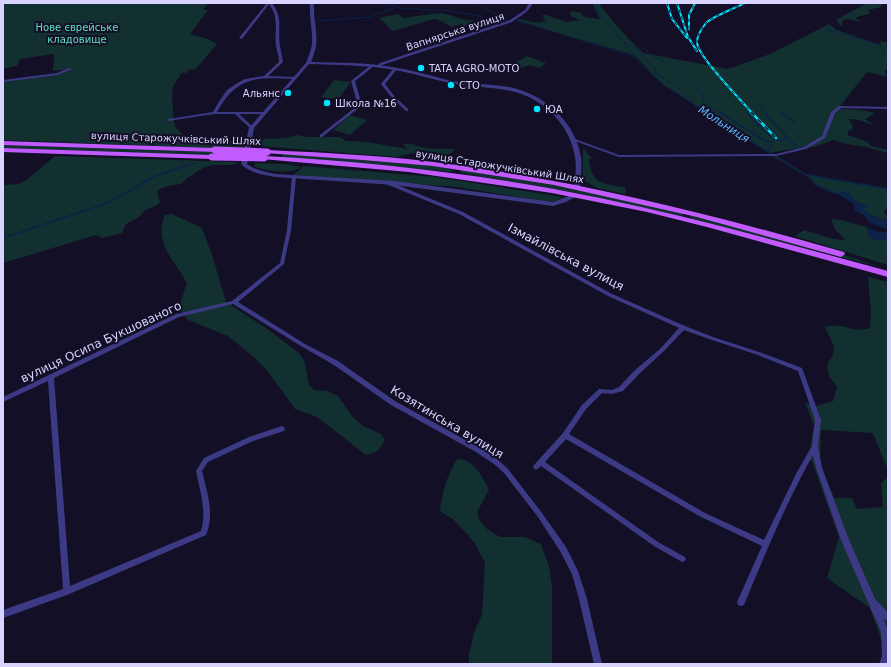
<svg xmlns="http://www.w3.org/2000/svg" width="891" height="667" font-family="'DejaVu Sans',sans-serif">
<rect width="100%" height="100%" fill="#130f26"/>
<path fill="#12302f" d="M3,3H208L203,10H208L190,34L208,39L217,44L195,70L190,69L186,73H182L173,86L172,97L174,123L176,128L189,141H243L245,143L244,147L238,149L3,140V82L58,75L72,69L53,71L54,54L20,59L17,66L3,69Z
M592,3H600L601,7L625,35L643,53L728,69L770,54L829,24L837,30L881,45L880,41L888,43V70H885V73L888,77L867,72L841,105L829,113C833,112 838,109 842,109C846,108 872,112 875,113L865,119L874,125L855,119H849L853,126L852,130L848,131V135L868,142L871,146L888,150V153L866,147L846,144L833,140L811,148V144L804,147L769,153L729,129L682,96L663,85L634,55L517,21V19C528,20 535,25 546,21L542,15H546L567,22L580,20L571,16L570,13L572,11L581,13L584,17L600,19Z
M867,3H883L881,7L868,10L870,14L859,16L855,19L859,20L860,22L847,19L842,21V27L836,20Z
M438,13C449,13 466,22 472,20L476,22L465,26L461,24L452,27L437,19H434L393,31L379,18L398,14L403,18Z
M527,56L546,63L540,68L530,65L517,69L510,66Z
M334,80L351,82L338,99L321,97Z
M350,115L367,120L350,135L333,130Z
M297,135L307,137H340L346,141L367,142L408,149L403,144C410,142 416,146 422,147C433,150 444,148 455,149L453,152L443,157L422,158L412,153L397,157L260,146V142L264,139L287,138Z
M3,145L217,152L218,153L215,155L3,148Z
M585,149L587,153L592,158L589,159C591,184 603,184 624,187L626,190L625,194L597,188L582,179C584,168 582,160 583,150Z
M284,154L436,166L454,170L451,172L281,157Z
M55,156L237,162L238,163L231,165H213L205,167L187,178L181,184L168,186L158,190V194L160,202L157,205L145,210L139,217L126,224L122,233L102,238L96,235L3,263V185L19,184L25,181Z
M772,156H777L806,174L888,188V206L884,212L888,217V220C877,217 870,217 861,208L868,207L842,194H835L828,191L815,185L811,179Z
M256,163L286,164L301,167C289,175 268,171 255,167L254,165Z
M304,166L436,177L562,197L556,201H544L457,187L293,175Z
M461,170L576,189L683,212V215L681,216L576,193L460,173Z
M172,214L202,228L212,255L226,302L269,330L300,354L305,363L309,385L314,390L327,391L338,396L352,416L363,426L381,434L385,440L378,451L366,455L317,417L295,409L269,373L255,358L228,336L188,320L181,311L180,304L187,283C175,261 153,242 165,215Z
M693,215L794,238L880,267L691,219L690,216Z
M831,219L841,220L867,227V230L882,240L888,239V265L795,236L804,230L833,239L845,240L835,229Z
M868,277L888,282V471L873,433L821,430L820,463L834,498H852L857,509L883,507L881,483L888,477V640L881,639L870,608L827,578L839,537L809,453L814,425L805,403L816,406L833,401L837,387L829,376L827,365L833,355L834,346L825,327C841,321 854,334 870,328L871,312Z
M457,459C475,460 482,476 489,490L477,512L480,521L487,529L500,537H525L541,544L549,566L552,587V664H469V654L474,633L482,614L485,563L475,543L454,520L440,511C442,492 447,476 457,459Z"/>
<path fill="#0c2248" d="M842,191L850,193C857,207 861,200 868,207L862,208C870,217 877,217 888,220V230L869,222L864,215L854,210L855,208L854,204L836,193L841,194L839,192Z
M867,227L878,232H888V239L877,240L869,237Z"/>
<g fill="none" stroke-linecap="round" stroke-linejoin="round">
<path stroke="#0c2248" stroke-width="1" d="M384,3L401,8L452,11L483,17
M474,3L507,19
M595,3L599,13L634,55V58L663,84L707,113
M493,18H502
M517,20L634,57
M317,21L369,17L394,8
M827,29L880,45L884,52L888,53
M624,42L635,47L655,69V72L682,91L693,103
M644,48L649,53L672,67L680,75L691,80L702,94L704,102L721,113
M746,110L748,113
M779,110L782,113
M764,113L761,104H769"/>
<path stroke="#0c2248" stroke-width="1.5" d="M706,112L729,128L806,175L888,189
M719,112L764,140L771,142
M747,112C754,123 768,137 781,141L787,137L763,112
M781,112L795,123
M787,137L796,146
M768,152L774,139
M807,175L816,185L838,194
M3,238L110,202L153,177L194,163"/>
<path fill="#3d3a85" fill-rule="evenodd" d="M267,3H272C284,20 277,28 280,46C281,52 282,57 283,62L268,76L294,77L296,78L294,79C256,77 237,76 217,112H265V114H239L253,127V129H251L235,114H214L168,121V119H169L213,112L220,100L227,90L236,84L245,79L264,76L279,62C279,56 277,51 276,46C274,30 280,19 269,4L242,39L239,38Z
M529,3H533C529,12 520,16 512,22L382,65L380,67L377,66L380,63L510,20L525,10Z
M371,65L374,66L355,81L361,102L360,107L322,137H320V135L357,106V102L351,81Z
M69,68L72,69L58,75L3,82V80L57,73Z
M394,68L397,69L385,84L395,97L408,109V111H406L393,99L381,84Z
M839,106L888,107V109L841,108L835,113L825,138L806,149L776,156L619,157L572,140L573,139H575L619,155L776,154L804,147L822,136L831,112Z
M292,176H294L296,177L291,230L284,264L238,302L305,344L338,361L395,401L480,448L498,460L508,469L542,513L566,547L578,571L587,599L602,664H594L579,599L572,574L560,551L538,517L504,473L494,464L476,452L391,405L334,365L301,346L233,304L179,317L54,378L70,586L201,531C207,511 200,491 196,471L204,458L249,437L282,426L284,427L285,429L284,431L253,441L208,462L202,471C207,492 215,514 206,535L67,595L3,618V610L63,589L48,381L3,402V397L176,314L232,301L280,263L287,230Z
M386,182H390L463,212L612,294L685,326L713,337L759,352L802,368L821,420L818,446L822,468L849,540L876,601L878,602L888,613V622L883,618L888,630V661L887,664H879L882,656L881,632L841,540L816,468L813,455C786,503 765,554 744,605L741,606L738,605L737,602L762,546L701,517L566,439L545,462L658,542L685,557L686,559L685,561L682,562L654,546L541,466C538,469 537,470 534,469L533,467L534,465L563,433L582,405L599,389H601L612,390L619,387L635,370L660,349L679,328L608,296L459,214L386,184ZM684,330L709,339L755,354L798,371L815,420L812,446L797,472L764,540L705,513L569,434L586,409L602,393L612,394L623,391L639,374L664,351Z"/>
<path fill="#3d3a85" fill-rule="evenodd" d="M310,3H314C313,17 318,32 316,46C315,51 313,57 311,62C338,63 365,62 392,67C412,70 432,76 452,81C470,84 490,84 509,87C544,94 575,121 581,157C582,167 581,177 580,187L577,189L574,187C575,177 577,167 575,157C570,124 543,98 511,91C492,87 473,87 454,84C434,80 414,73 394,70C366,65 338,65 309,64L254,128L247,164C255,170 265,172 275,174L395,181L553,202C560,200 571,194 577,194V196L566,202L553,206L395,185L275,177C263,175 250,173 241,164L249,128L306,63C308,57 311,51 312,44C313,31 309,17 310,3Z"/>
<path fill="#c25bff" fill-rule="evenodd" d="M3,141L215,148L218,150L215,152L3,145Z
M3,148L212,155L215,157L212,159L3,152Z
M267,150C330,153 394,156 457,165C588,183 717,216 844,252L845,254L841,257L697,217L554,185L433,166L362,160L265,153V151Z
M264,156C377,162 489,175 600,198C697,218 792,245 888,271V277L707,227L647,212L552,193L409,172L262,159V157Z"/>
<g stroke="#00e5ff" stroke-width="2">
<path id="rail-far1" d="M667,3L672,19L687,38
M677,3L688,37L697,51
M745,3C736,8 713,16 706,23C702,28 697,35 697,42C697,56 742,101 752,113
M689,29V15L695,3"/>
</g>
<g stroke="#00e5ff" stroke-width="2.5">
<path id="rail" d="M751,112L776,138"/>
</g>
<use href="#rail-far1" stroke="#130f26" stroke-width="1" stroke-dasharray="3.5" stroke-linecap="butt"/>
<use href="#rail" stroke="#130f26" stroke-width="1.5" stroke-dasharray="5" stroke-linecap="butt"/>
<path stroke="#c25bff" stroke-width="7" d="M215,150L267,152
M212,157L264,158"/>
</g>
<g fill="#00e5ff" stroke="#130f26" stroke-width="1.5">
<circle cx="421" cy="68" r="4"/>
<circle cx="451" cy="85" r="4"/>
<circle cx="288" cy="93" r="4"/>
<circle cx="327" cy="103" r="4"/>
<circle cx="537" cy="109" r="4"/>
</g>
<g text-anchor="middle" stroke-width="4" stroke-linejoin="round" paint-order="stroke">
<g font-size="10" fill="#5fe0c0" stroke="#130f26">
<text x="77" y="31">Нове єврейське<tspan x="77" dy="12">кладовище</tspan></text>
</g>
<g font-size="10" fill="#d9d4ff" stroke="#130f26">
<text transform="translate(455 31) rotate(-18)" y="4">Вапнярська вулиця</text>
<text transform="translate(176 138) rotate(2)" y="4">вулиця Старожучківський Шлях</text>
<text transform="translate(500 166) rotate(9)" y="4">вулиця Старожучківський Шлях</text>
</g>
<g font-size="10" fill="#d9d4ff" stroke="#130f26" text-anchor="start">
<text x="429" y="72">TATA AGRO-MOTO</text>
<text x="459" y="89">СТО</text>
<text x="280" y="97" text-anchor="end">Альянс</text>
<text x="335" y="107">Школа №16</text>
<text x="545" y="113">ЮА</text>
</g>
<g font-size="11" font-style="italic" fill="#62b6ff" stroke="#130f26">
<text transform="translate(724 124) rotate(33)" y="4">Мольниця</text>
</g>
<g font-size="12" fill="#d9d4ff" stroke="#130f26">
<text transform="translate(566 257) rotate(28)" y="4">Ізмайлівська вулиця</text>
<text transform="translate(101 342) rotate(-25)" y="4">вулиця Осипа Букшованого</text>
<text transform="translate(447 422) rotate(31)" y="4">Козятинська вулиця</text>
</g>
</g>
<rect width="891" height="667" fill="none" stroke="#d9d4ff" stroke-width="8"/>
</svg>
